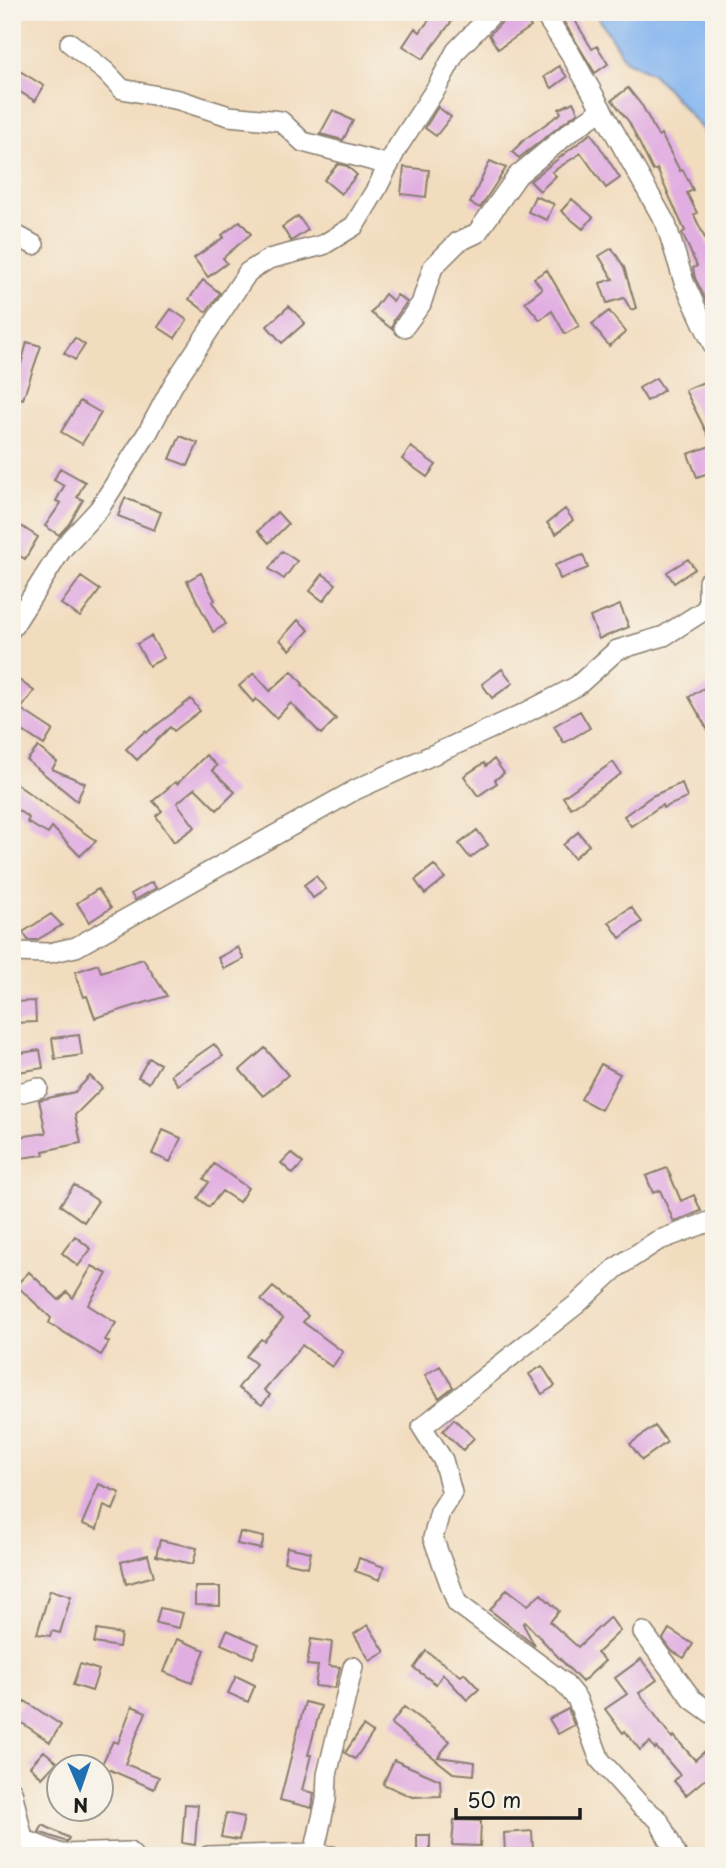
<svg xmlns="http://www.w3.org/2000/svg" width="726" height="1868" font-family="'Playpen Sans',sans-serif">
<rect width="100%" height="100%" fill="#f7f3e8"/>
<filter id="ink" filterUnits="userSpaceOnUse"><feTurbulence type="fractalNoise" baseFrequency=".0143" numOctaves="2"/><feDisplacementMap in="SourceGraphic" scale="14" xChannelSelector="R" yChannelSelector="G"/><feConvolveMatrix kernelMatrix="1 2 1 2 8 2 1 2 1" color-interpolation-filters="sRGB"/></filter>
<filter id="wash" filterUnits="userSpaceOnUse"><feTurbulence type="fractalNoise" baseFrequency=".00686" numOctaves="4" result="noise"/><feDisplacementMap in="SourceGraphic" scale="28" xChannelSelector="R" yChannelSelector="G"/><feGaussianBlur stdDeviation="1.57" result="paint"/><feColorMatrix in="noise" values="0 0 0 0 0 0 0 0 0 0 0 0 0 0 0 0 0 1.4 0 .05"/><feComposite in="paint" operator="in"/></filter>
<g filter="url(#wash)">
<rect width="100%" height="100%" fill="#f2dcbe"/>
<path fill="#84b5f0" stroke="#506886" stroke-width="2" d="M595,12H714V143L663,84L651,73L625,60Z"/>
<g id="blocks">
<path fill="#e1aee2" d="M435,12H459L423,59L403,46L415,28L420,32Z
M506,12H521L531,27L498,49L489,35L503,21Z
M558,12H570L592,49L597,46L608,64L595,73Z
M12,66L44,86L35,101L12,87Z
M559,66L567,77L552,88L544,77Z
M628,88L643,107L658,136L661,134L680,171L683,170L693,190L687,193L697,213L694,215L714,257V317L695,278L693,268L697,266L682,233L685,231L657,169L653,171L629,122L612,100Z
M573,102L578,112L519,158L512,152L525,139L561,113L559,109Z
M438,107L451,117L436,136L425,128Z
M333,110L353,121L343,140L320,134Z
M591,133L620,178L606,188L581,153L552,172L556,176L540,191L530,181Z
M490,161L506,168L480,208L470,203Z
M338,164L347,166L357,175L341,194L324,180Z
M404,167L429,170L426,197L401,194Z
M535,196L554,204L547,220L528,212Z
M572,199L593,217L583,229L561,211Z
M298,216L308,230L291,241L282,227Z
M240,221L251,234L223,258L227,263L208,277L194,258L224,237L222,235Z
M612,248L624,267L636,308L631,310L624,298L607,303L600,283L613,279L599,256Z
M547,270L579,326L565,334L552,311L540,320L525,302L542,289L534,278Z
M203,280L220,293L206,312L189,299Z
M385,294L393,301L397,295L407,302L394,320L392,329L371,313Z
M289,306L305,323L282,343L267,326Z
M171,309L187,320L175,338L158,327Z
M609,311L626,332L609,346L592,324Z
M75,338L85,345L75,360L64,353Z
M27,342L41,346L23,399L12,395V365L20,368Z
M656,378L664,390L647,401L639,388Z
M706,381L714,399V471L697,477L688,454L713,445L685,390Z
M80,401L101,413L82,444L61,432Z
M180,436L198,443L188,466L170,459Z
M411,447L436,465L427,477L402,459Z
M60,468L85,482L77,497L83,500L69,524L59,535L45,526L61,503L56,501L64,486L54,480Z
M125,498L161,512L154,530L118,516Z
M565,509L573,520L556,534L547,523Z
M277,512L288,524L269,543L258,531Z
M21,526L38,537L25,559L12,551V542Z
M282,551L297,561L284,579L269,569Z
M583,555L588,568L560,579L555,565Z
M688,559L695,569L674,583L667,572Z
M201,573L215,600L212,602L226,624L213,632L187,581Z
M323,574L336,584L323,601L310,591Z
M81,577L100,590L80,617L61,604Z
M620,605L629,627L599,639L590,617Z
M298,620L309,630L290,650L280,640Z
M151,636L164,658L149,666L137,644Z
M502,669L513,683L492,698L482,684Z
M292,671L303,684L302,685L336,719L321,734L291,703L276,718L256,699L253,702L239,686L254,673L270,691Z
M12,675L34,691L21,709L53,730L44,745L12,724Z
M714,682V741L689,697Z
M191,699L200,711L174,731L170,727L137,760L126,749L145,731L146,733Z
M580,711L590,728L564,743L554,726Z
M38,747L57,762L52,769L85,783L77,801L27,760Z
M206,755L217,766L212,770L235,792L217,810L195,788L177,803L195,827L174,842L156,816L162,811L153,801L175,782L177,784Z
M494,759L504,773L495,780L497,783L478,796L464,776L484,763L486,766Z
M613,762L621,774L571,808L563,797Z
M12,781L96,841L80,856L52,827L48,834L27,822L29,818L12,806Z
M682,783L687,798L663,808L662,805L631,826L624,816L652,796Z
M477,830L488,845L470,858L459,844Z
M578,832L589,845L574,858L563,845Z
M434,865L445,878L425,894L415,880Z
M316,876L326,889L313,898L304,885Z
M152,882L156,888L135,900L131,894Z
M98,889L111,908L89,922L77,903Z
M631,907L642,922L620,938L609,922Z
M51,914L62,925L37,940H28L23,932Z
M238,947L244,959L224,969L218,958Z
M143,959L167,996L95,1018L87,996L84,997L75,972L98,964L101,972Z
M35,1001L36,1022L12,1023V1002Z
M79,1035L82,1055L55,1059L52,1038Z
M214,1044L223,1056L178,1085L171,1075L174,1072Z
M265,1048L288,1075L263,1096L240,1070Z
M40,1050L43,1068L18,1072L15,1054Z
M149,1058L160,1064L149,1083L138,1077Z
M601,1064L620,1074L601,1110L581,1099Z
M90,1076L102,1088L75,1115L81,1143L43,1151L44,1155L21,1158L18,1137L46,1133L39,1100L75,1092Z
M163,1130L181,1138L170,1162L152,1154Z
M291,1153L303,1163L293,1174L281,1163Z
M214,1164L248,1188L239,1202L222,1191L209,1207L198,1198L209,1182L204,1179Z
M667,1168L681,1201L694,1195L701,1211L674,1222L660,1190L653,1193L646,1176Z
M74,1185L98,1201L84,1222L60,1205Z
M75,1236L91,1249L78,1266L62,1253Z
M92,1266L107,1274L88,1305L116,1323L105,1340L109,1342L101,1355L49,1323L51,1318L16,1285L29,1272L59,1300L67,1292L73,1298Z
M273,1287L308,1316L303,1322L343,1352L332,1367L302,1345L264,1390L270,1395L262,1405L238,1388L256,1364L246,1356L261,1339L264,1341L283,1319L261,1300Z
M440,1366L453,1387L439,1398L425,1375Z
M542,1366L555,1386L542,1394L529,1374Z
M454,1419L474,1438L463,1450L443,1431Z
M655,1426L667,1442L642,1460L630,1444Z
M99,1484L120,1493L113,1510L104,1506L97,1529L82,1524Z
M240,1532L264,1537L261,1549L237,1544Z
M160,1540L197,1548L193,1564L156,1556Z
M287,1547L311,1552L308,1567L284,1562Z
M148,1555L154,1576L126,1584L121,1562Z
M359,1558L384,1567L380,1580L355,1571Z
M195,1587H220V1606L195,1605Z
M507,1589L528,1605L541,1594L559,1611L550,1622L578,1647L610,1617L620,1631L597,1653L605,1661L582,1682L525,1622L523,1624L535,1646L490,1610Z
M50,1590L71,1596L60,1633L52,1631L50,1636L37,1634Z
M160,1608L183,1613L179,1628L156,1623Z
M368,1625L385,1652L370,1661L354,1634Z
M669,1629L693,1644L684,1658L672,1651L663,1639Z
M97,1630L121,1634L119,1647L94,1643Z
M227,1630L259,1644L253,1658L221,1644Z
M177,1639L205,1650L192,1683L164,1672Z
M311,1639L332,1642L329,1666L340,1667L335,1688L315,1686L318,1666L307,1665Z
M426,1651L461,1676L464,1673L479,1689L467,1700L443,1674L436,1684L414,1668Z
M641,1659L657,1680L639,1693L672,1738L674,1736L695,1760L714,1743V1788L705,1779L686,1795L674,1781L680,1775L656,1747L655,1749L650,1742L640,1750L625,1731L623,1733L605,1709L627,1694L615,1678Z
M80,1664L99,1670L92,1691L73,1685Z
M236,1676L255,1685L248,1702L228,1693Z
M25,1701L61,1725L50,1742L22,1723L20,1725L12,1719V1715Z
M305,1702L321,1706L308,1755H311L302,1790L314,1793L312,1808L280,1800Z
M132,1706L146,1712L125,1764L159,1777L154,1789L101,1766L113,1741L118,1743Z
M404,1707L450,1741L438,1757L475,1762L474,1775L453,1773L391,1724Z
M568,1709L574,1725L558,1734L549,1719Z
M363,1726L373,1733L355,1759L345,1753Z
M44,1751L57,1762L42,1778L30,1766Z
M394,1760L440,1780L441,1796L412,1797L383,1784Z
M185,1804L198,1805L195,1845L182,1843Z
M226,1813L244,1817L239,1840L221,1837Z
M454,1820L481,1821L480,1846L452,1845Z
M43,1825L69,1838L67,1842L39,1832Z
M532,1831L533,1851L505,1853L504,1833Z
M417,1835H430V1853L417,1852Z"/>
</g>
</g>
<g filter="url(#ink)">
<use href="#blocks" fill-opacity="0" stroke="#877c6d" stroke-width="2"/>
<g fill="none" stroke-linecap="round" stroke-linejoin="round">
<g stroke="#877c6d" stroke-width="22">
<path id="minor" d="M543,12L570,53L666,224L684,282L714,347
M70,43L106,72L122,89L179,100L229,116L281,121L303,142L389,165
M12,233L34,245
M404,327L421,304L433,267L458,242L477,233L518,175L570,132L602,110
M12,628L62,549L99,509L148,432L174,383L248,272L269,259L323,245L354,226L377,188L397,148L437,87L456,51L494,12
M12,952L49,953L76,947L355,790L523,714L577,686L617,650L664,636L708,608V582L714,578
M12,1095L38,1088
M643,1632L692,1699L714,1715
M12,1791L23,1839L61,1854L129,1852L133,1856
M314,1853L326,1800L327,1775L353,1667
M208,1856L314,1853L332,1856
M677,1856L658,1819L641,1806L600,1760L577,1699L563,1682L457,1603L433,1538L440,1512L452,1493L443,1460L422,1427L577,1304L616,1268L657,1241L714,1220"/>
</g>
<use href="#minor" stroke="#fff" stroke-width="19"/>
</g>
</g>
<rect width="726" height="1868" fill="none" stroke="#f7f3e8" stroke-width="42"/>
<g transform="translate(80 1788) rotate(178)"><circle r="33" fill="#f7f3e8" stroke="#9f9d96" stroke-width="2"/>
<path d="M0-5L12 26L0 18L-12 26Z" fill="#1f6fb2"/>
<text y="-10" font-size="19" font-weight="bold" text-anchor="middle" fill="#1c1c1c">N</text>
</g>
<path d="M456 1808v10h124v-10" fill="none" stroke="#1c1c1c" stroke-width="3.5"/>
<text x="467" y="1808" font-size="21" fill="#1c1c1c" stroke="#f7f3e8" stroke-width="5" paint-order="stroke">50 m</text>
</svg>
